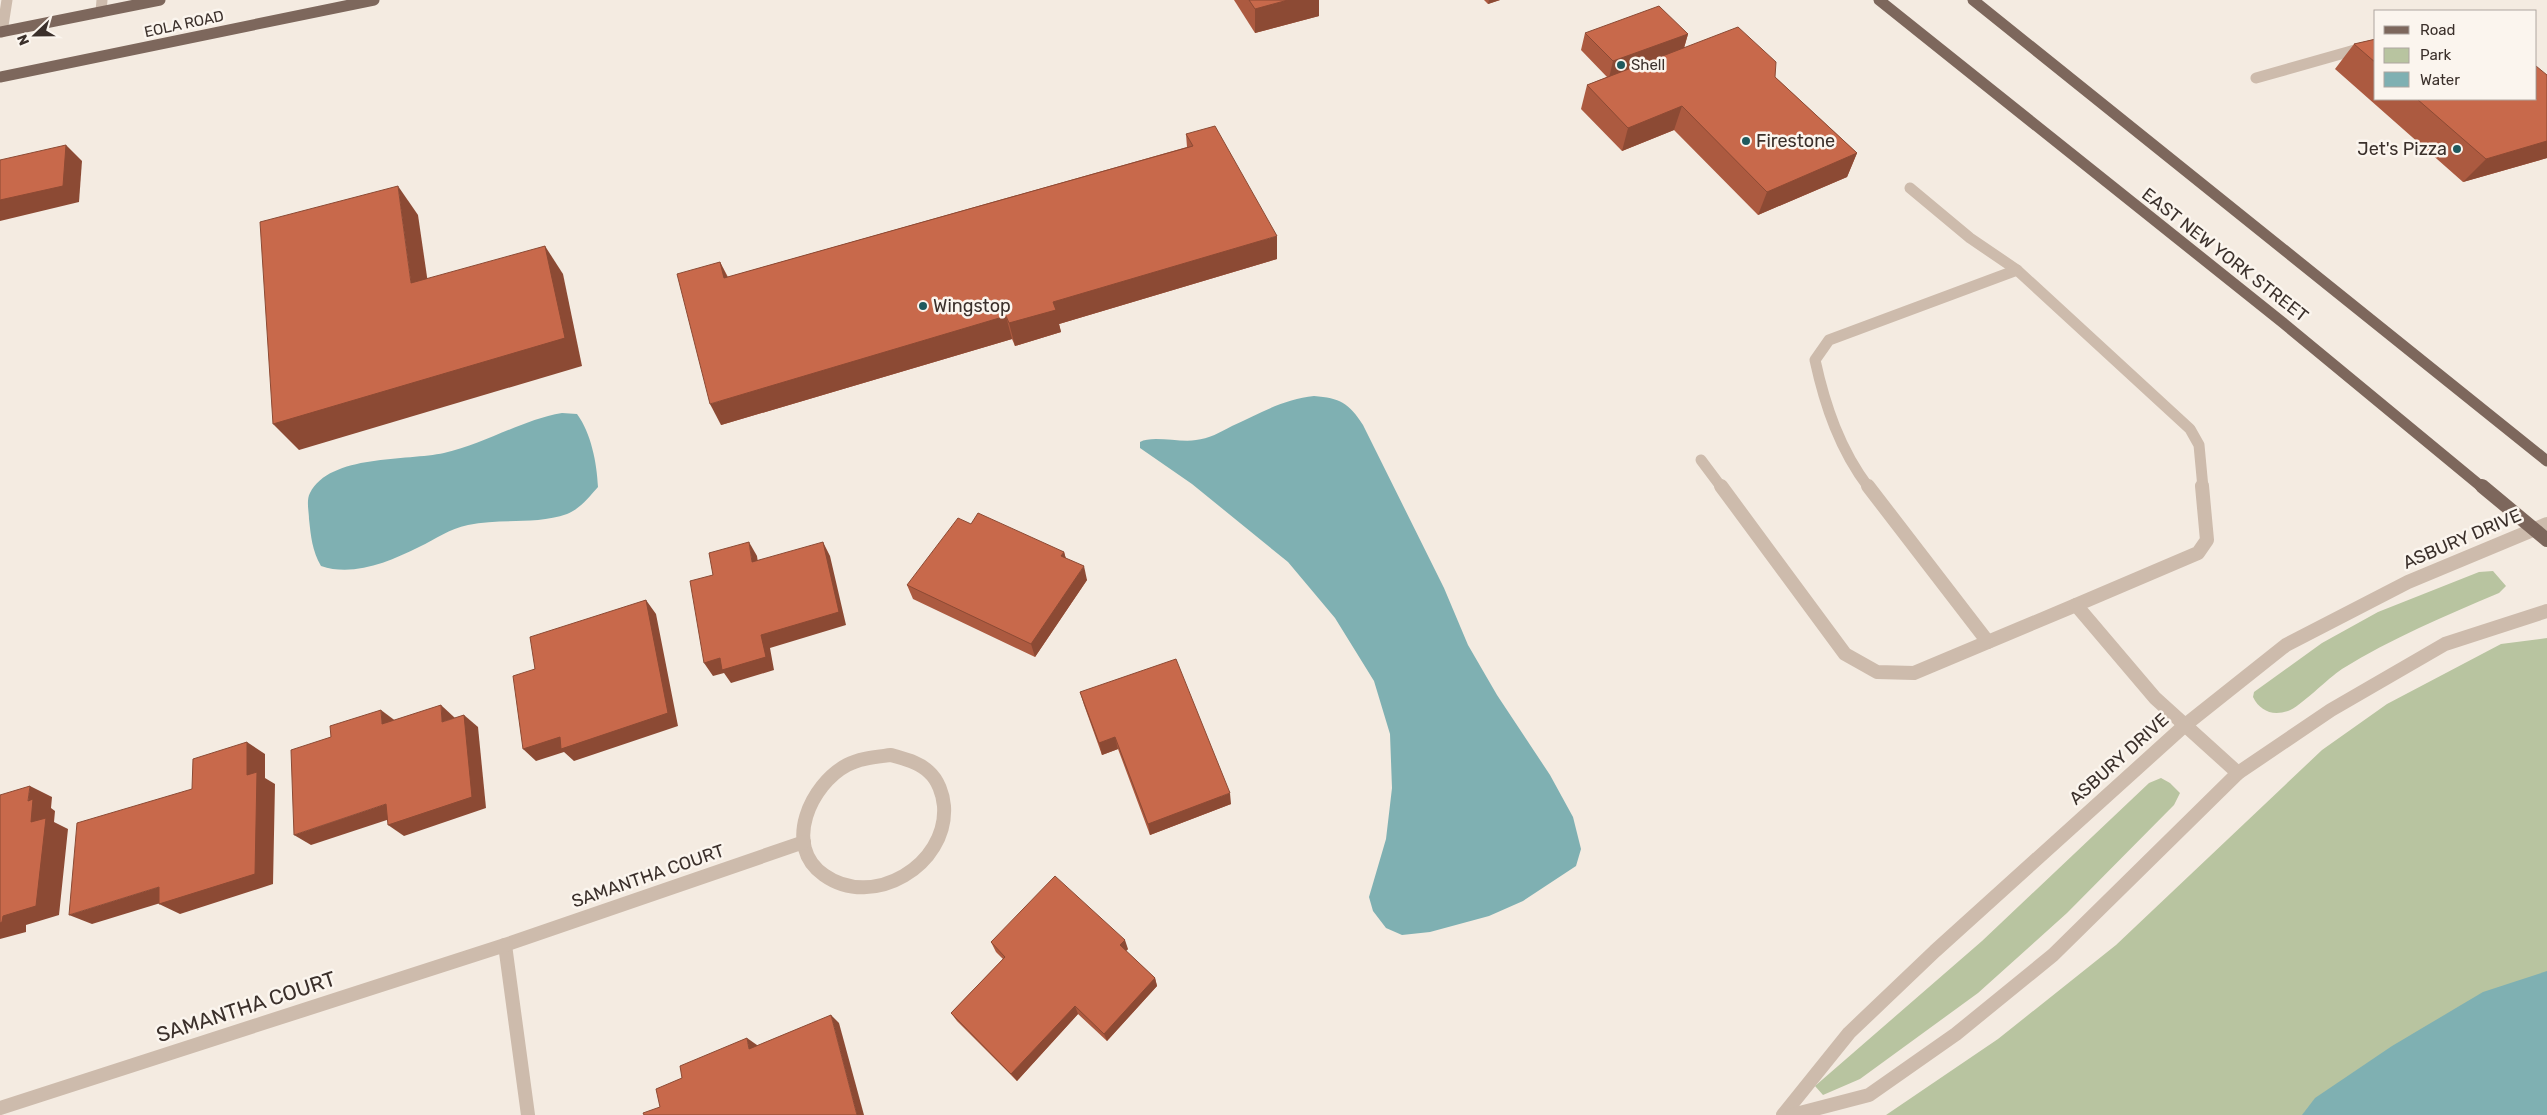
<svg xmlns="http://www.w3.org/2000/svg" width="2547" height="1115" font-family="Rubik,sans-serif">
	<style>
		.green { fill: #b8c4a0 }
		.water { fill: #7fb0b2 }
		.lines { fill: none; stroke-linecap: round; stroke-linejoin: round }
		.minor-far1 { stroke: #cdbbac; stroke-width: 11 }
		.minor { stroke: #cdbbac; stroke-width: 14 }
		.major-far1 { stroke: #7d675c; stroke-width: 11 }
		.major { stroke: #7d675c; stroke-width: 14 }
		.wall { fill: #ac5a40 }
		.shaded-wall { fill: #8c4a34 }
		.building { fill: #c8694b; stroke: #8c4a34 }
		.poi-dot { fill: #1f5a5e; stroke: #fbf5ee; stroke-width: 2 }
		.labels { text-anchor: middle; stroke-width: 5; stroke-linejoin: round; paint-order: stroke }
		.far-street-label { font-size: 15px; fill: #3b302b; stroke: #fbf5ee }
		.far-poi-label { font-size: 15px; fill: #3b302b; stroke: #fbf5ee; text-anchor: start }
		.poi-label { font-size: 18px; fill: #3b302b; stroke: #fbf5ee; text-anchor: start }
		.street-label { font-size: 18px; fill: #3b302b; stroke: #fbf5ee }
		.near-street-label { font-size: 21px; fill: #3b302b; stroke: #fbf5ee }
	</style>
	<rect width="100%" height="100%" fill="#f4ebe1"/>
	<g class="green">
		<path d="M2493,571L2506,586L2499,593C2445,616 2392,638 2342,669C2328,678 2300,707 2288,711C2272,716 2260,711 2253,697L2254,692L2322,643L2378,612L2479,572Z"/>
		<path d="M2547,638V1115H1886L1998,1039L2116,945L2322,750L2387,704L2501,644Z"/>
		<path d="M2161,778L2170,783L2180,793L2174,805L2067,913L1978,993L1860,1079L1823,1095L1815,1086L1982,941L2149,783Z"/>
	</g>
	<g class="water">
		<path d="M1314,396C1340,398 1349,403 1363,425L1444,588L1468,645L1497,695L1550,775L1573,817L1581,849L1576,866L1523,901L1489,916L1430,932L1402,935L1386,928L1373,911L1369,897L1386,839L1392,788L1390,734L1374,681L1335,618L1288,562L1192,484L1140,448V442C1152,435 1181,443 1196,440C1208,439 1221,432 1232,426C1258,414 1284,399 1314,396Z"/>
		<path d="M562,413L577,414C591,433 597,463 598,487C589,497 580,509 567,514C536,525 500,518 468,525C449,529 436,539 419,547C389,562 353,577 321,566C312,550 311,537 309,519C309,512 306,500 310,493C330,454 407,461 444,453C485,444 521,420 562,413Z"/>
		<path d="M2547,971V1115H2302L2315,1098L2392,1046L2483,992Z"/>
	</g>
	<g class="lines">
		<g class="minor-far1">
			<path d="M101,12L102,0"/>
			<path d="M2,32L7,0"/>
			<path d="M2256,78L2376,44"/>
			<path d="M1910,188L1970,238L2017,270L2190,429L2199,445L2203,488"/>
			<path d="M1701,460L1722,488"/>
			<path d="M1869,488C1840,450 1825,406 1815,360L1829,340L2017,270"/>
		</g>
		<g class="minor">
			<path d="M1721,486L1845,654L1877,672L1914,673L2076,605"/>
			<path d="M1868,486L1988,642"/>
			<path d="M2202,486L2207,540L2198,553L2076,605L2155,698L2238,773"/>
			<path d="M891,755C904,759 919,762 929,772C938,780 943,794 944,806C948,865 873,910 824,875C782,846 811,784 847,765C860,758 876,757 891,755Z"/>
			<path d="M505,945L528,1115"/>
			<path d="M0,1108L505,945L804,842"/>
			<path d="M1783,1115L1849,1033L1935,951L2184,726L2286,645L2408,582L2547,524"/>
			<path d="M1792,1115L1869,1095L1956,1034L2053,955L2238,773L2331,710L2445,644L2547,611"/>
		</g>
		<g class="major-far1">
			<path d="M1879,0L2282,322L2483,488"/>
			<path d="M1973,0L2547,461"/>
			<path d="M0,32L160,0"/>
			<path d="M0,77L374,0"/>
		</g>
		<path class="major" d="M2482,486L2547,540"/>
	</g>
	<g class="wall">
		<path d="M1234,0H1319V16L1255,33Z"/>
		<path d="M1484,0H1500L1488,4Z"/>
		<path d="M1585,33L1688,34L1684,48L1775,77L1857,153L1847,177L1758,215L1674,130L1622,151L1581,109L1587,85L1607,77L1581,50Z"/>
		<path d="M2376,39V99H2536L2547,75V158L2463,182L2335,69L2354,44Z"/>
		<path d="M1186,134L1277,259L1059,324L1061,332L1015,346L1012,339L721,425L720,262L728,277L1187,147Z"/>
		<path d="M971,524L1064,552L1066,559L1087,580L1035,657L913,599L907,585Z"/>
		<path d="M1080,692L1231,804L1150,835L1118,749L1102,755L1084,705Z"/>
		<path d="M991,942L1128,949L1126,951L1155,978L1157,986L1107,1041L1078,1014L1017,1081L957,1021L951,1013L1003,959L996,952Z"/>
	</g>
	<g class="shaded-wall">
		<path d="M1288,0H1319V16L1255,33V9Z"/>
		<path d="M1489,0H1500L1488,4Z"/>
		<path d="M1688,34L1683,51L1609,78L1613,61Z"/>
		<path d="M1682,106L1674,130L1622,151L1628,128Z"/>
		<path d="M2547,141V158L2463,182L2486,159Z"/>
		<path d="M66,145L82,161L79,202L0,221V200Z"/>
		<path d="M1857,153L1847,177L1758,215L1767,192Z"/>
		<path d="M398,186L418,215L432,311L411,283Z"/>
		<path d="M1277,236V259L1059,324L1061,332L1015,346L1009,323L1053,302Z"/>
		<path d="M545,246L563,274L582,366L299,450L273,424Z"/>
		<path d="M720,262L731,285L724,278Z"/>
		<path d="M1006,316L1012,339L721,425L710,404Z"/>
		<path d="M749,542L757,556L760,576L752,562Z"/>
		<path d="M823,542L830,556L846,625L770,648L774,670L731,683L724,673L713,676L704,663Z"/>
		<path d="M1064,552L1068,566L1061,556Z"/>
		<path d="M1084,566L1087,580L1035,657L1031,644Z"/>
		<path d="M646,600L656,614L678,726L574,761L564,752L536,761L523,749Z"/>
		<path d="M441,705L455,718L442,722Z"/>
		<path d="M381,710L397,722L382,724Z"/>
		<path d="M464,715L478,727L486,808L404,836L388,825Z"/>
		<path d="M1115,737L1118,749L1102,755L1099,743Z"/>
		<path d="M247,742L265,754V778L275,784L273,884L180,914L159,904L247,775Z"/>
		<path d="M30,786L52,797L51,808L55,811L54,822L68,829L59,915L26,925V932L0,939V923L31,822L28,801Z"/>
		<path d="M1230,793L1231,804L1150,835L1148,824Z"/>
		<path d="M386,804L402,815L311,845L294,835Z"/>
		<path d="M159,887L180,897L92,924L69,915Z"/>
		<path d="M1125,940L1128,949L1122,955L1120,945Z"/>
		<path d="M1155,978L1157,986L1107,1041L1104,1034Z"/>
		<path d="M1075,1006L1078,1014L1017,1081L1011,1074Z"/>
		<path d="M831,1015L839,1023L864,1115H857Z"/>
		<path d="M747,1038L757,1045L759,1057L749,1049Z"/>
	</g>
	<g class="building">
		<path d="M1249,0H1288L1255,9Z"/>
		<path d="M1659,6L1688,34L1613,61L1585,33Z"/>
		<path d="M1738,27L1776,62L1775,77L1857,153L1767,192L1682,106L1628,128L1587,85Z"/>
		<path d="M2376,39V63L2354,44Z"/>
		<path d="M2536,66L2547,75V141L2486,159L2417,99H2536Z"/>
		<path d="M1215,126L1277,236L1053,302L1056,310L1009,323L1006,316L710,404L677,274L720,262L724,278L1193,146L1186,134Z"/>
		<path d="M66,145L63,186L0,200V160Z"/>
		<path d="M398,186L411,283L545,246L565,338L273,424L260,222Z"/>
		<path d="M978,513L1064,552L1061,556L1084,566L1031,644L907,585L958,518L971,524Z"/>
		<path d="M749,542L752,562L823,542L839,612L761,635L766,657L722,670L720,658L704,663L690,581L713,575L709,553Z"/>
		<path d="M646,600L668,713L561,749L560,737L523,749L513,676L535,669L530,637Z"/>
		<path d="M1176,659L1230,793L1148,824L1115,737L1099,743L1080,692Z"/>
		<path d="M441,705L442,722L464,715L472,797L388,825L386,804L294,835L291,750L331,737L330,726L381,710L382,724Z"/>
		<path d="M247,742V775L257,772L255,874L159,904V887L69,915L77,823L192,789L193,759Z"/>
		<path d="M30,786L28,801L33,799L31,822L46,818L36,906L3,916L2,922L0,923V795Z"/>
		<path d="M1055,876L1125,940L1120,945L1155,978L1104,1034L1075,1006L1011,1074L951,1013L1005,957L991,942Z"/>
		<path d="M831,1015L857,1115H644L643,1113L660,1107L656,1089L682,1078L680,1066L747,1038L749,1049Z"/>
	</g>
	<g class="poi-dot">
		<circle cx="1621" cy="65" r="5"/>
		<circle cx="1746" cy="141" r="5"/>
		<circle cx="2457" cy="149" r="5"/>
		<circle cx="923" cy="306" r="5"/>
	</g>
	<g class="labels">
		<g class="far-street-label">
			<text transform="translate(184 24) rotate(-12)" y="5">EOLA ROAD</text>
		</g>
		<g class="far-poi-label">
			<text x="1631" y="70">Shell</text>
		</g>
		<g class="poi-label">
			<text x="1756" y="147">Firestone</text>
			<text x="2447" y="155" text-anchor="end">Jet's Pizza</text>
			<text x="933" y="312">Wingstop</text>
		</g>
		<g class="street-label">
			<text transform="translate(2225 255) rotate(38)" y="6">EAST NEW YORK STREET</text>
			<text transform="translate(2462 539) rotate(-23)" y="6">ASBURY DRIVE</text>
			<text transform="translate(2119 759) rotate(-42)" y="6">ASBURY DRIVE</text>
			<text transform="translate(648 876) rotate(-19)" y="6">SAMANTHA COURT</text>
		</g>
		<g class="near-street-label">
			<text transform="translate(246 1007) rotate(-18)" y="7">SAMANTHA COURT</text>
		</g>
	</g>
	<rect x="2374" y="10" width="162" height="90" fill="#fbf5ee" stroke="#aea6a0"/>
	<rect x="2384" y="26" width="25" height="8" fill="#7d675c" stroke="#aea6a0"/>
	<text x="2420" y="35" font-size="15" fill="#3b302b">Road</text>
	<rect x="2384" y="48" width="25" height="15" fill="#b8c4a0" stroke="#aea6a0"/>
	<text x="2420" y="60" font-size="15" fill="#3b302b">Park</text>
	<rect x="2384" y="72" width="25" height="15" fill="#7fb0b2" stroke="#aea6a0"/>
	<text x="2420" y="85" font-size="15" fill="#3b302b">Water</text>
	<g transform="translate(35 35) rotate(248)" stroke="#fbf5ee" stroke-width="4" paint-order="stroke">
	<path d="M0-4L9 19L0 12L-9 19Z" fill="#3b302b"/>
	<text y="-8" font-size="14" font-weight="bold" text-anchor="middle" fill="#3b302b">N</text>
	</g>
</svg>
